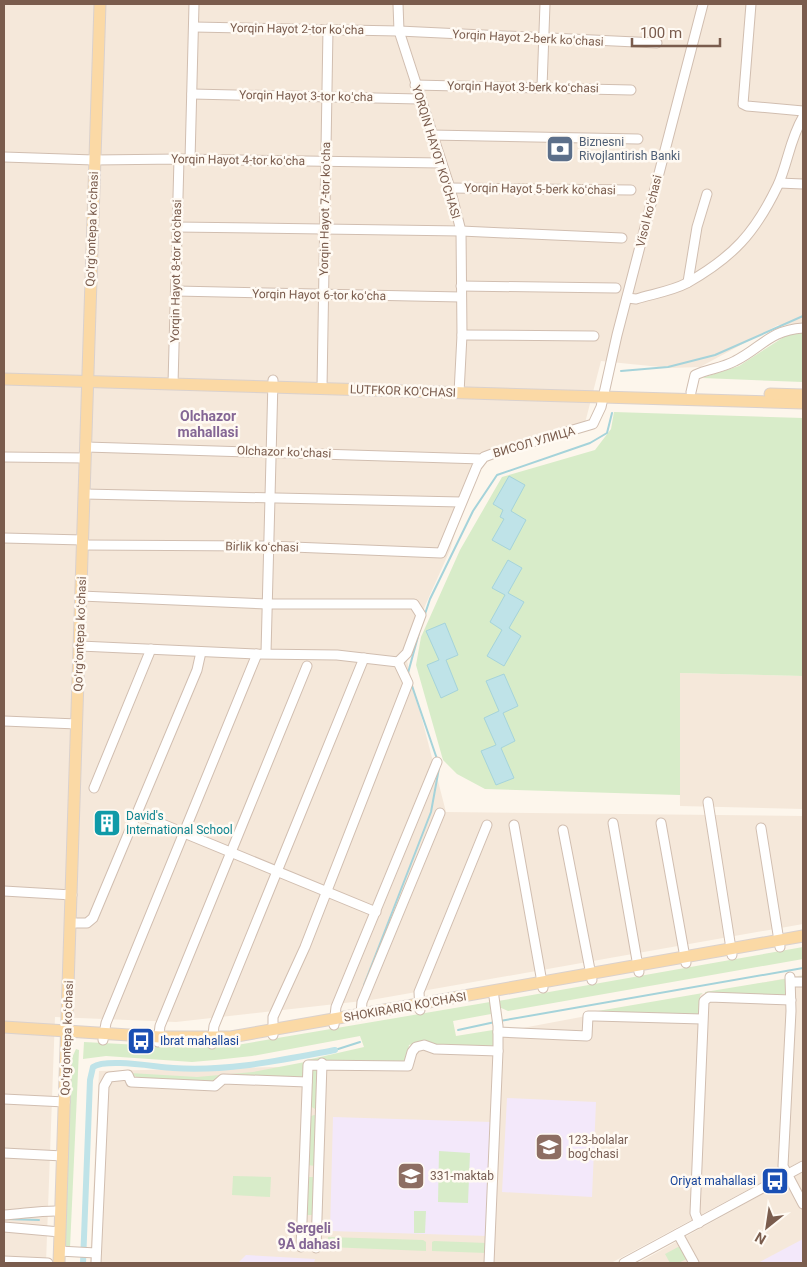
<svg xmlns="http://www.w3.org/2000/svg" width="807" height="1267" font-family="Roboto,sans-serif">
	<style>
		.residential { fill: #f5e8da }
		.education { fill: #f3e8fa }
		.green { fill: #d8ecc9 }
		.water { fill: #bfe3e8; stroke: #a5d3da }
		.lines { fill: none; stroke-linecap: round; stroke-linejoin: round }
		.stream { stroke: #a5d3da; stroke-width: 2 }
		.canal { stroke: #bfe3e8; stroke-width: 6 }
		.minor-casing { stroke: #d1beb0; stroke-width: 11 }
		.major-casing { stroke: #dad1cd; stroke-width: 13 }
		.minor { stroke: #fff; stroke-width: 9 }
		.major { stroke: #fbd9a5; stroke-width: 11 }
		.labels { text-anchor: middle; stroke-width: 5; stroke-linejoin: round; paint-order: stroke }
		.street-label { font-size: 12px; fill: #7a5c4d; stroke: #fffaf3 }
		.service-label { font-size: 12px; fill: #4e5e75; stroke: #fffaf3; text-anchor: start }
		.culture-label { font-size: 12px; fill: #0d838f; stroke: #fffaf3; text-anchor: start }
		.transit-label { font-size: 12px; fill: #164399; stroke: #fffaf3; text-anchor: start }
		.education-label { font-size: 12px; fill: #785e54; stroke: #fffaf3; text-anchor: start }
		.neighbourhood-label { font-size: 14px; font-weight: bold; fill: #846695; stroke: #fffaf3 }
	</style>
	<rect width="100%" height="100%" fill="#fdf6ec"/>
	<g class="residential">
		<path d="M4,4H803V324L778,325L700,367L670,368L601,361L585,423L479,453L450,550L425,606L407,661L446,812L803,816V924L371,1000L176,1022L55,1017L46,1263H4Z"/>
		<path d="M679,673L803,676V809L680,806Z"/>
		<path d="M803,975V1160L611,1263H90L99,1071L322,1066Z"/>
		<path d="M803,1172V1263H638L797,1175Z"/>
	</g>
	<g class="education">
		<path d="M507,1098L596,1102L592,1197L502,1192Z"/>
		<path d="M333,1117L492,1122L488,1236L330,1231Z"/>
		<path d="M803,1239V1263H758Z"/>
		<path d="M246,1255L315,1259L314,1263H238Z"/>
	</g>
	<g class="green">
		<path d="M790,333H803V382L702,378L739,366Z"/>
		<path d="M614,412L803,418V676L680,673V795L485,789L457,774L443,760L416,665L421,637L460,550L502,477L595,450L611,429Z"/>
		<path d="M803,947V959L508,1011L499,1007L498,1001Z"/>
		<path d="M803,976V979L789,978L788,996L705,995V992Z"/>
		<path d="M703,993L700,995V1012L697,1015L592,1012Z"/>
		<path d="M490,1002L491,1014L453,1021L456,1036L493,1030V1047H438L423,1041L409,1045L407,1061L403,1064L307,1060L364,1047L360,1036L252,1056L215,1060L192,1062L106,1056L83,1059L84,1042L196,1048L231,1046Z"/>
		<path d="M76,1049L79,1050L70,1248L65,1247L63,1242L71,1060Z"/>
		<path d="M305,1062L304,1079L218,1077L215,1084L138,1078L130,1073L197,1077L253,1072Z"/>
		<path d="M318,1068V1108L315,1109L310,1106V1069Z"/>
		<path d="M314,1115H316V1166L307,1165L309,1117Z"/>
		<path d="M439,1151L470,1153L468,1203L438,1202Z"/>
		<path d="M233,1176L271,1177L270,1197L232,1195Z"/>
		<path d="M307,1177H316L314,1215H305Z"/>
		<path d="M414,1211H426L425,1233H414Z"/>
		<path d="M328,1237L423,1240L426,1242V1251L328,1247Z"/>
		<path d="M434,1241L487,1243L486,1253L432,1251V1242Z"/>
		<path d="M680,1246L687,1259L678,1263H670L665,1254Z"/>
	</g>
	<g class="water">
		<path d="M509,476L525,485L511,511L526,520L510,550L492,540L504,519L500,517L503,510L493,504Z"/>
		<path d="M508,560L522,568L508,593L524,602L509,628L521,636L504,666L487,656L502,630L490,622L505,595L492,588Z"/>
		<path d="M445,623L458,655L446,660L458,690L441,698L427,665L439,660L426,631Z"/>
		<path d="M504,674L518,706L503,713L515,741L501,748L514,778L496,785L481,751L496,745L484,718L499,711L486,681Z"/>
	</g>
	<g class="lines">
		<g class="stream">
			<path d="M621,371L668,367L715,355L803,316"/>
			<path d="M425,614L430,599L473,511L497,475L590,443L607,433L612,413"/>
			<path d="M408,673L419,633"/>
			<path d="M411,683L437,759"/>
			<path d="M364,985L431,812L439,768"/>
			<path d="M500,1021L803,968"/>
			<path d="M458,1030L495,1022"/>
			<path d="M335,1050L360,1042"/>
			<path d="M6,1219L39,1220"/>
		</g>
		<path class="canal" d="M83,1263L90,1080L93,1067C107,1058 155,1067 173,1068C227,1072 282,1060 335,1050"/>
		<g class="minor-casing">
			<g id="minor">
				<path d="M398,4L399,31L450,188L461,231L462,335L459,393"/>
				<path d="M751,4L743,104L747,106L803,111"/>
				<path d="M194,27L399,31L657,43"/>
				<path d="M415,85L631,90"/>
				<path d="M542,87L545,4"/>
				<path d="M192,94L419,99"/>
				<path d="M431,135L638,139"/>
				<path d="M4,157L94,160L179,159L441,163"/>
				<path d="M190,160L194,4"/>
				<path d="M779,183L803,184"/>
				<path d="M450,188L631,190"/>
				<path d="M176,227L461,231L622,238"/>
				<path d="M688,282L697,227L707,194"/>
				<path d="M461,286L616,288"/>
				<path d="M176,291L461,297"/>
				<path d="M627,298L636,299C652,294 672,291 687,283C733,257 755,233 778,185C788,162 790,139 803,117"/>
				<path d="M462,335L594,336"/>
				<path d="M173,384L179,159"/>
				<path d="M322,388L328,29"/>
				<path d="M691,392L695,375C708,369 722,368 735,361C761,348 770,330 803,328"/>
				<path d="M86,447L482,459"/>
				<path d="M4,457L85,458"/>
				<path d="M84,494L461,502"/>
				<path d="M4,538L83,540"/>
				<path d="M83,545L268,546L441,553L477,466L484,457L492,454L593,424L601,407L617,335L703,4"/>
				<path d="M81,596L267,604H414L421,615L407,653L398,662"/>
				<path d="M80,646L257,654L337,655L398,662L408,683L305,947L273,1017V1035"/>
				<path d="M266,653L273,380"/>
				<path d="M4,721L77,724"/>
				<path d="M94,788L151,649"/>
				<path d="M708,802L732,955"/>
				<path d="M138,814L376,912"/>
				<path d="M613,823L639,972"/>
				<path d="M661,823L686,963"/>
				<path d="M514,825L543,988"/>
				<path d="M761,828L780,947"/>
				<path d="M563,830L592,980"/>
				<path d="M4,891L72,895"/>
				<path d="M71,923H87L93,918L197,670L201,652"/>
				<path d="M790,977L791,1011L783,1166L803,1204"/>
				<path d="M791,982H803"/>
				<path d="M420,1010L419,992L487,825"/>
				<path d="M361,1014L362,1002L440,813"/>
				<path d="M334,1025L336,1007L437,762"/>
				<path d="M498,1032L587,1036L588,1016H595L702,1019"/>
				<path d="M103,1040L106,1023L257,654"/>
				<path d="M158,1042L160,1026L307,666"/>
				<path d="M212,1044L214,1026L364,658"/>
				<path d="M4,1099L65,1102"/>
				<path d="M4,1153L63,1156"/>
				<path d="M4,1215C23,1214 41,1210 61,1211"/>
				<path d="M699,1223L695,1213L704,1001L709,997L791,1000"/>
				<path d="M4,1227L60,1232"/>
				<path d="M678,1234L694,1263"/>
				<path d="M301,1247L308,1065L408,1066L412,1052L416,1047L424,1045L435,1049L498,1051"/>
				<path d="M316,1248L322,1063"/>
				<path d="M59,1251L96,1253"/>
				<path d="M4,1261L48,1263"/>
				<path d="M96,1263L104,1086L109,1077L128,1075L131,1082L215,1086L223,1079L307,1082"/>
				<path d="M489,1263L498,1051V1026L494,997"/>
				<path d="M624,1263L803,1166"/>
			</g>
		</g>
		<g class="major-casing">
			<g id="major">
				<path d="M4,379L803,403"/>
				<path d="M770,394L803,395"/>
				<path d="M4,1027L160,1037H231L803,936"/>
				<path d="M59,1263L100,4"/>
			</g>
		</g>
		<use href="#minor" class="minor"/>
		<use href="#major" class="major"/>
	</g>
	<defs>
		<g id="bank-square" transform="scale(1.4375)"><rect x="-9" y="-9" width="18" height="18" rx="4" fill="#5c6f8a" stroke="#fffaf3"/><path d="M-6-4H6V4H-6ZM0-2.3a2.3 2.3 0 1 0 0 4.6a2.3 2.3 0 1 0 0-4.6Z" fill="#fff"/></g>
		<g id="building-square" transform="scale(1.4375)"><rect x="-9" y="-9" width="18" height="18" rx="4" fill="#0f9aa8" stroke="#fffaf3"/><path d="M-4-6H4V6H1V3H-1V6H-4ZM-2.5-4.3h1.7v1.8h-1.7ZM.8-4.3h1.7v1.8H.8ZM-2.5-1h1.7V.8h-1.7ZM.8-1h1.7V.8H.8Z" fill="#fff"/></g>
		<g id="bus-square" transform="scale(1.4375)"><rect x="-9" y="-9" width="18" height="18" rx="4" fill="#1a4fb4" stroke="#fffaf3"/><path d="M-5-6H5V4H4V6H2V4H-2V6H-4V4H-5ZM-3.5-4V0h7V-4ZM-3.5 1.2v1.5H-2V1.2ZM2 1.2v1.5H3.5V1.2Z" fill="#fff"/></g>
		<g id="school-square" transform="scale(1.4375)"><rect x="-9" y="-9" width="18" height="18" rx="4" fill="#8d6e63" stroke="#fffaf3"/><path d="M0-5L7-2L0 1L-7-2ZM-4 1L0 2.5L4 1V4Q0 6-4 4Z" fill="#fff"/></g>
	</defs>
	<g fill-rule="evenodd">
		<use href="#bank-square" x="560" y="149"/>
		<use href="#building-square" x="107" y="823"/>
		<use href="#bus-square" x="141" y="1041"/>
		<use href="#school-square" x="549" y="1147"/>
		<use href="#school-square" x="411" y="1176"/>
		<use href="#bus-square" x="775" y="1181"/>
	</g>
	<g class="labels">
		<g class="street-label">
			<text transform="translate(297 29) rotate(1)" y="4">Yorqin Hayot 2-tor koʻcha</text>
			<text transform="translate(528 38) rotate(3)" y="4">Yorqin Hayot 2-berk koʻchasi</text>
			<text transform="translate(523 87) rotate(1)" y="4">Yorqin Hayot 3-berk koʻchasi</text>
			<text transform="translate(306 96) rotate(1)" y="4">Yorqin Hayot 3-tor koʻcha</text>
			<text transform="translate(436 152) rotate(73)" y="4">YORQIN HAYOT KO'CHASI</text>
			<text transform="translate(238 160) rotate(1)" y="4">Yorqin Hayot 4-tor koʻcha</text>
			<text transform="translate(540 189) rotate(1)" y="4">Yorqin Hayot 5-berk koʻchasi</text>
			<text transform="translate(325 209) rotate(-89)" y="4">Yorqin Hayot 7-tor koʻcha</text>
			<text transform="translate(649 211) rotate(-76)" y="4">Visol koʻchasi</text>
			<text transform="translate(92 229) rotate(-88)" y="4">Qoʻrgʻontepa koʻchasi</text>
			<text transform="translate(176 271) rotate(-89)" y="4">Yorqin Hayot 8-tor koʻchasi</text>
			<text transform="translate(319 295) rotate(1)" y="4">Yorqin Hayot 6-tor koʻcha</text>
			<text transform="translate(403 391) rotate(2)" y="4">LUTFKOR KO'CHASI</text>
			<text transform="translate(534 442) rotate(-16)" y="4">ВИСОЛ УЛИЦА</text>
			<text transform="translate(284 452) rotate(2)" y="4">Olchazor koʻchasi</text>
			<text transform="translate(262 547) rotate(1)" y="4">Birlik koʻchasi</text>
			<text transform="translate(80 634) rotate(-88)" y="4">Qoʻrgʻontepa koʻchasi</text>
			<text transform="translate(405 1007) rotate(-10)" y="4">SHOKIRARIQ KO'CHASI</text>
			<text transform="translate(67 1038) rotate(-88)" y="4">Qoʻrgʻontepa koʻchasi</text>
		</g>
		<g class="service-label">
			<text x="579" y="146">Biznesni<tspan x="579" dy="14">Rivojlantirish Banki</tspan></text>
		</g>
		<g class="culture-label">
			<text x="126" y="820">David's<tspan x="126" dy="14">International School</tspan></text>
		</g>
		<g class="transit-label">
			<text x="160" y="1045">Ibrat mahallasi</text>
			<text x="756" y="1185" text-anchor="end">Oriyat mahallasi</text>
		</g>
		<g class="education-label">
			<text x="568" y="1144">123-bolalar<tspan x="568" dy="14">bog'chasi</tspan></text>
			<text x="430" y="1180">331-maktab</text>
		</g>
		<g class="neighbourhood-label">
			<text x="208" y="421">Olchazor<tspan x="208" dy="16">mahallasi</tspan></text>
			<text x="309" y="1233">Sergeli<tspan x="309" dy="16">9A dahasi</tspan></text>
		</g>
	</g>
	<rect width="807" height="1267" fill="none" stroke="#7a5c4d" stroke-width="10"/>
	<g transform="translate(767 1227) rotate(210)" stroke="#fffaf3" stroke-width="4" paint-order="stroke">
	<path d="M0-4L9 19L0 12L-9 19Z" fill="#7a5c4d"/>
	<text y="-8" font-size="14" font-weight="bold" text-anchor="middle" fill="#7a5c4d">N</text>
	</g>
	<path d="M632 38v8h88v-8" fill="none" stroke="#7a5c4d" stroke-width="2.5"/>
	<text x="640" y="38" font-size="15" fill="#7a5c4d" stroke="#fffaf3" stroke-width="4" paint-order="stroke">100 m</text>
</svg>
